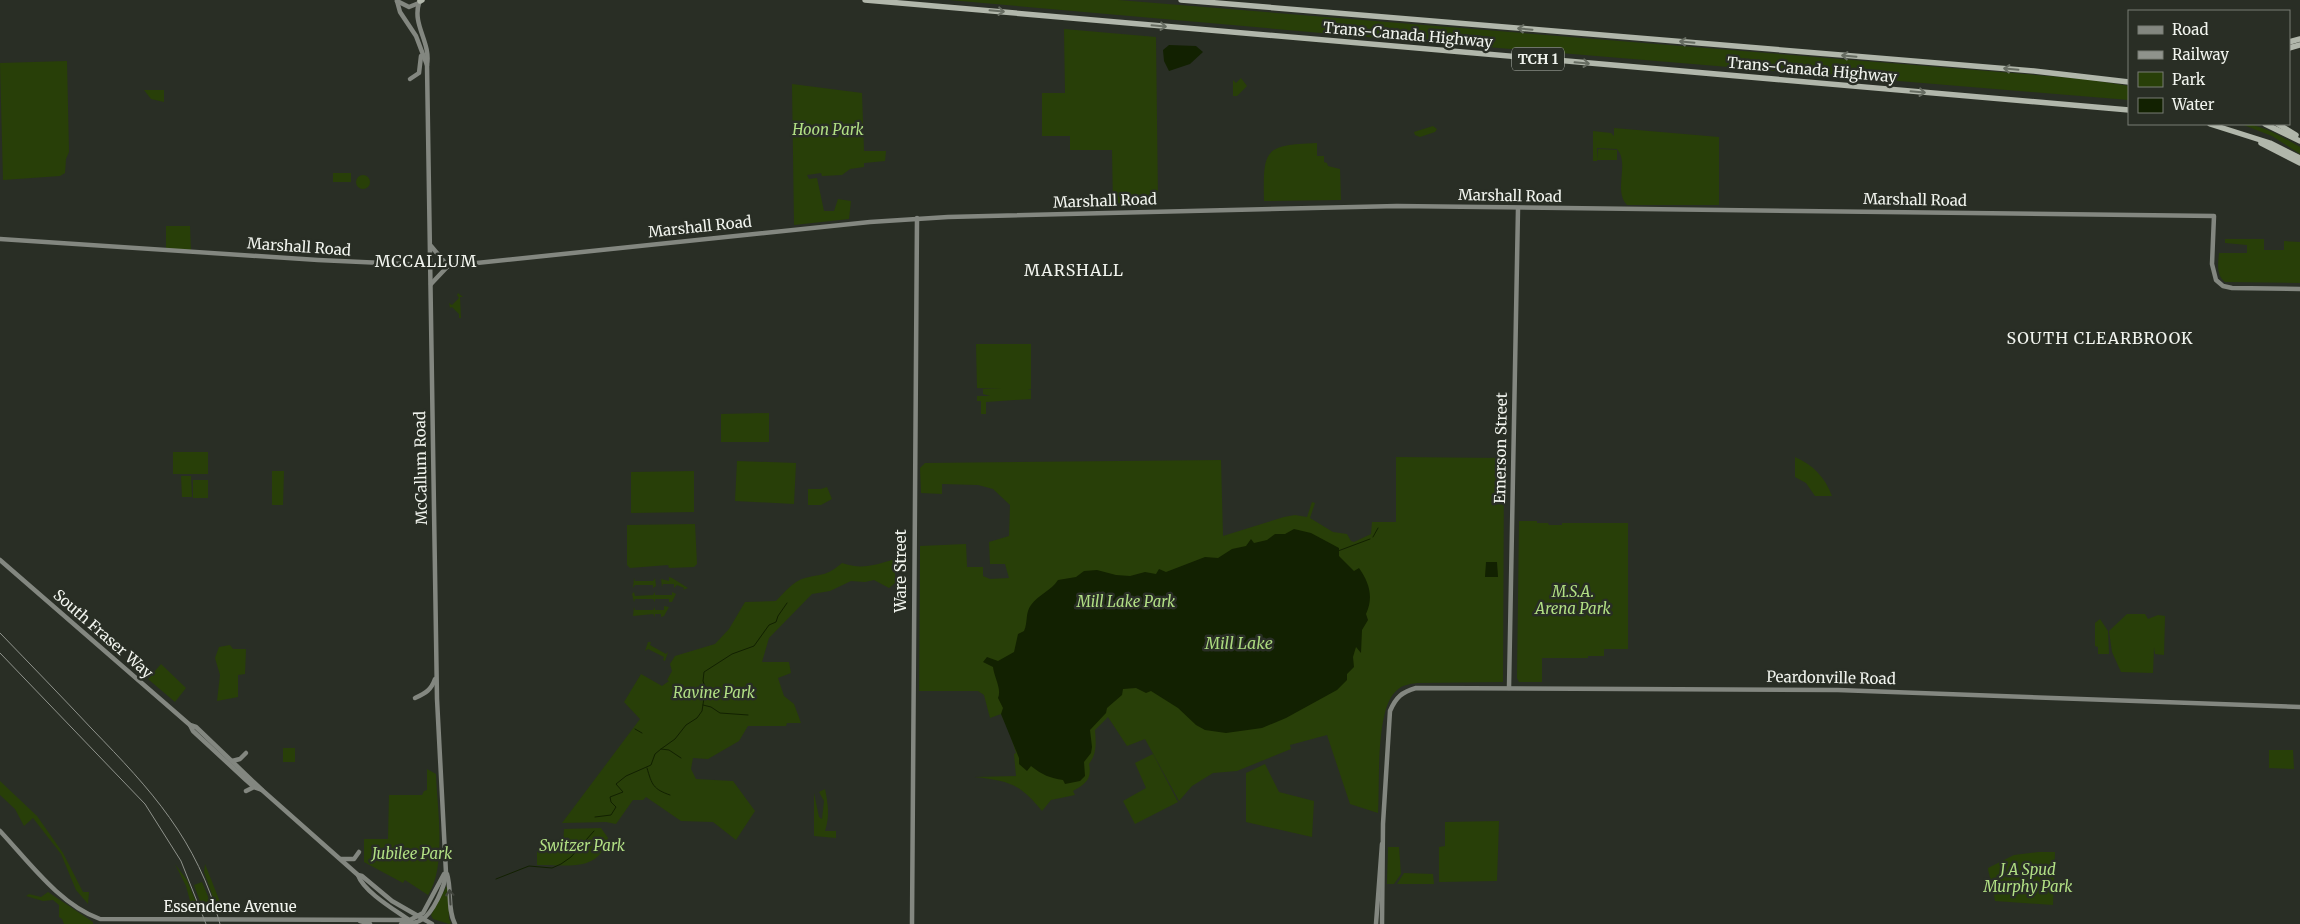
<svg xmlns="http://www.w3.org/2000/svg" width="2300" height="924" font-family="Merriweather,serif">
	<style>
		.green { fill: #283f08 }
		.water { fill: #122101 }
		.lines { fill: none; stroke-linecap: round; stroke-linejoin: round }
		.stream { stroke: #122101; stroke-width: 1 }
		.secondary { stroke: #838780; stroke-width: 4.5 }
		.motorway { stroke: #b1b7ab; stroke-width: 5.5 }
		.rail { stroke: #8f938c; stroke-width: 1 }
		.oneway { stroke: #666c61 }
		.oneway2 { stroke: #40443c }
		.labels { text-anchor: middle; stroke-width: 5; stroke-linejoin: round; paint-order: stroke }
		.shield { fill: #292e25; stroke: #b5b9b2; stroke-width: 1 }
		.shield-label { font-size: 14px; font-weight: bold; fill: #f1f4ee }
		.street-label { font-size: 15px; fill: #f1f4ee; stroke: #292e25 }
		.park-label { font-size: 15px; font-style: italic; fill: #b1df84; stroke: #292e25 }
		.neighbourhood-label { font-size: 16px; letter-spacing: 1px; fill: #f1f4ee; stroke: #292e25 }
		.water-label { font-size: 16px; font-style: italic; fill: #abd97e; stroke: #292e25 }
	</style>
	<rect width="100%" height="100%" fill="#292e25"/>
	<g class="green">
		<path d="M949,0H1118L2085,79L2129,86V100L1378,38Z"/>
		<path d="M1064,29L1156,37L1158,201L1152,206L1113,207L1112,150H1070V136H1042V93H1065Z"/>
		<path d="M67,61L69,152L66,159L65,173L60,176L3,180L0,63Z"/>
		<path d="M1241,78L1247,86L1237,96H1233V80L1236,83Z"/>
		<path d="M792,84L862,93L864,151H886L885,161L864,163V167L850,169L842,175L822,176L821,173L807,175L809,179L817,178L824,211H834L838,199L851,201L849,219L794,225Z"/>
		<path d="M144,90H164V102L151,99Z"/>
		<path d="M2241,124C2262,124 2282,137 2300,147V154L2272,136Z"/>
		<path d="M1433,126L1437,129L1435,132L1420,137L1415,135L1414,132Z"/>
		<path d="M1614,128L1719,137V205H1627C1613,190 1630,164 1617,149L1597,148V161H1593V131L1611,133L1614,136Z"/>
		<path d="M1317,143V156H1324V162L1327,163L1328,166L1340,169L1341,200L1264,201C1263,149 1264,145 1317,143Z"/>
		<path d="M1598,149L1617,150V160H1597Z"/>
		<rect x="333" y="173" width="18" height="9"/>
		<circle cx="363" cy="182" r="7"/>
		<path d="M166,226H190L191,251L166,249Z"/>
		<path d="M2225,239H2264V250H2284V241L2300,242V283L2225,282C2216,275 2218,263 2219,253H2247V245L2225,243Z"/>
		<path d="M458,293L463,297H460L461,318H459V314L452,307L450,308L449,303L452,305L459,298L457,295Z"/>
		<path d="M976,344H1031V389L1028,390H1031V399L986,402V414H981V401H977V396H990L983,394V389H1001L977,388Z"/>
		<path d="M769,413V442H721V414Z"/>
		<rect x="173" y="452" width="35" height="22"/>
		<path d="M1396,457L1504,458L1503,682L1417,683C1409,684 1402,685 1396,691C1375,710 1380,785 1378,813L1350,804L1327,735L1290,745L1291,749L1237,771L1213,773L1192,786L1179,801L1145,739L1127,746L1108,717L1095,730C1096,743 1097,754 1089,764C1092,779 1086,784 1073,791L1075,795L1051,800L1042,811C1019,783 1009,781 974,777L1016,776L1014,754L1016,753L1009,730L1001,714L990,718L984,695L978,691H919L920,546L966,544L967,567H983V576L990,579L1009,578L1005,564H990L989,542L1009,536L1010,505L993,489L978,485L942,484V494L921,493L920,468L925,463L1221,460L1223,536L1284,517L1295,515L1307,517L1312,502L1315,503L1310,518L1333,532L1347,534L1351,541L1354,542L1371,534L1372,522H1396Z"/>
		<path d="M1795,457C1813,465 1825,477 1832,496H1815L1806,483L1795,477Z"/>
		<path d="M737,461L796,463L794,504L735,501Z"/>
		<path d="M272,471H284L283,505H272Z"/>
		<path d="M694,471V512L631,513V472Z"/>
		<path d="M181,476H191L192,497H182Z"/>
		<rect x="193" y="480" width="15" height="18"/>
		<path d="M827,487L832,499L821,505H808V489H821Z"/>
		<path d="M1519,521H1537V523H1548L1549,525H1562V523H1628V649H1604V656H1588V658H1542V682H1519L1517,678Z"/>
		<path d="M695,524L697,564L694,567L669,568L668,565L630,568L627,565V525Z"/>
		<path d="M895,559V583L889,588L874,580L865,582L851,581L830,591L812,594L769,638L762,662H789L791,673L778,678L784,696L794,704L801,723H787L786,726H748L739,741L708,759L693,758L691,769L696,779L733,781L755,811L736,840L713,822L681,821L646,797L643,800H633L616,824L606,822L562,823L640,719L624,702L641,674L662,686L669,681L667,680L672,671L670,664L675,656L715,644L729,629L745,602L776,601C784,593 793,581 805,578C824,573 825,577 842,563C861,570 876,565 895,559Z"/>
		<path d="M669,577L672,578L688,588L683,590L684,588L677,585L674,588V584H663L662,587L661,579L669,581Z"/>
		<path d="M634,578L635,581H653L655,578L656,586L653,588V585H635L633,588Z"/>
		<path d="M634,592L635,596L653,595L655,592V595H672V592L676,594L672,602H669V599H655V602L653,599H635L634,602L632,594Z"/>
		<path d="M664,606L669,607L664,616L661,617V614H655V617L653,614L633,616L634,607L635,610H653L655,607V610H664Z"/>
		<path d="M2127,614H2145L2148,619L2158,615L2165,616L2164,655L2155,654L2154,647L2153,673L2121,672L2112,652L2109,631Z"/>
		<path d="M2100,619L2108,631L2109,654H2098V647L2095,646V623Z"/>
		<path d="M648,642H651L650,645L666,654L668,652L665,661L663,660L664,657L648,649L645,651Z"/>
		<path d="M230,645L233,649H246L245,674L238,675V697L217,701L220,675L215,658L219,647Z"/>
		<path d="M161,664L186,688L175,702L148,679Z"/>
		<rect x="283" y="748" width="12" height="14"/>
		<path d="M2269,750H2293L2294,769L2269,768Z"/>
		<path d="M1153,754L1178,802L1135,824L1123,801L1146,788L1135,763Z"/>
		<path d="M1265,764L1279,792L1314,801L1312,837L1246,822V773Z"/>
		<path d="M427,769L436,774C437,808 447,867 428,895L405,880L403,883L364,862V839H388L389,795H422L424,791L427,790Z"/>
		<path d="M0,781L37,816L63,853L83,892H89L88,904L76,890L61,854L33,818L24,826L15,809L0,795Z"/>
		<path d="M825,789C828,804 830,816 825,831H836V838L814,836V793L819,817L822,819L824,801L819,792Z"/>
		<path d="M1499,821L1497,881L1439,882V847L1445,846V822Z"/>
		<path d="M601,828L608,838C598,874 566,864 537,865V851L563,847L564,829Z"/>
		<path d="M1388,847H1399L1401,874L1394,884H1387Z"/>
		<path d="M2039,852H2055L2053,905L1995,901C1994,891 1988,872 1988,868L2014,855Z"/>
		<path d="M175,864L187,880L200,912H193L186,886Z"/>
		<path d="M205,864L220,902H232L235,912L218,911L204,872Z"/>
		<path d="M1404,873L1433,874L1434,884H1397Z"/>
		<path d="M202,882L214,911L204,912L194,885Z"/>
		<path d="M448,884L449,919L451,923L449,924L433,919L431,915Z"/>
		<path d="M48,892L93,922V924H64L62,919L59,917V905L53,900L43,901L26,896L29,894L41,897Z"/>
	</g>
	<g class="water">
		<path d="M1169,45L1196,46L1203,52L1190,64L1169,71L1164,61L1163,50Z"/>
		<path d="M1294,529L1311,533L1339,548V556L1354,571L1359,568C1369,582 1374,597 1366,614L1368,620L1362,630L1361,653L1356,647L1353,657L1354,667L1347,674V680L1337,690L1286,718L1262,728L1226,733L1205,730L1196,725L1178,708L1151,691L1146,693L1136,688L1123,689L1122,695L1107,708L1106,713L1090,730L1092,747L1091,753L1084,762L1085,776L1080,781L1065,784L1063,780C1050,778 1042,775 1031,766L1027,771L1019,764V758L1001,714L1003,708L998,698C1002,689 994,677 993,667L983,662L987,657L998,661L1014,652L1018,634L1024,631C1028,622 1025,613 1031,605C1039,594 1051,591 1058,580L1076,577L1084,571L1097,570L1116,575L1130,576L1145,572L1156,574L1159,569L1166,572L1205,557L1218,558L1232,549L1246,546L1251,539L1254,543L1267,540L1275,534H1285Z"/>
		<path d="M1486,562H1497L1498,577H1485Z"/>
	</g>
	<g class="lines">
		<g class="stream">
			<path d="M1373,537L1378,528"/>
			<path d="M1338,551L1370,539"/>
			<path d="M703,705L711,707L720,713L748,715"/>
			<path d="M635,729L642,733"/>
			<path d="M661,749L669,750L681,758"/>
			<path d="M647,768C652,785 653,789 670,795"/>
			<path d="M595,817L611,815L616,807L611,802L610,797L623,792L616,784L626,776L651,765L655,754L661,749L675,739L686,725L697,718L702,711L704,698L707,693L703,681L704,672L732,654L754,646L769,625L776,622L778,616L787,603"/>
			<path d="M496,879L529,866L552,868L561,864L571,857L594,831"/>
		</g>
		<g class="secondary">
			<path d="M397,1L400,12L416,36L427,65"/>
			<path d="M397,1L409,7L419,3"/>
			<path d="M410,79L419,73L421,56"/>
			<path d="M0,239L318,260L448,266L870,222L948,217L1397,206L2214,216L2212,264L2216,280L2223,286L2232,288L2300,289"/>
			<path d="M431,246L447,265"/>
			<path d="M431,284L448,266"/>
			<path d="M0,560L190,725L196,727L262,790L358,875L362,876L392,901L432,924"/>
			<path d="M1509,688L1518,209"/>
			<path d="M415,698C426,693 431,690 435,679"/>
			<path d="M190,725L193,731L246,780L254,787L262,790"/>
			<path d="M232,761L240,759L246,753"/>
			<path d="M246,791L254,787"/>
			<path d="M0,831C29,862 60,905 100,919L410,920L423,913L444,874"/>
			<path d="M341,859H354L359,852"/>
			<path d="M447,874C452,890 447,909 455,924"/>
			<path d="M358,875C364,892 395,910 409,920"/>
			<path d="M360,921L370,924"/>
			<path d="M401,924C408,923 415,924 421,920C433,914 445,886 446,873L437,699L427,65C431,42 412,25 419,3"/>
			<path d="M912,924L917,218"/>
			<path d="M1376,924L1382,844"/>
			<path d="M1382,924L1383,824L1390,711C1396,697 1402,692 1416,688L1838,690L2300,707"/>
		</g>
		<g class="motorway">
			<path d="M865,0L2129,110"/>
			<path d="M1181,0L2034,71L2129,82"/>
			<path d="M420,1L422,0"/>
			<path d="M2289,42L2300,39"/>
			<path d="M2289,48L2300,45"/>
			<path d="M2210,124L2270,143L2300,158"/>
			<path d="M2265,124L2300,141"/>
			<path d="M2278,124L2296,135"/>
			<path d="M2261,143L2300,163"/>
		</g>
		<g class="rail">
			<path d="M0,633C31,665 62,697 92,729C151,790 197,839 220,924"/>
			<path d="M0,653L145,804L181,861L206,924"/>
		</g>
	</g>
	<defs><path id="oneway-shaft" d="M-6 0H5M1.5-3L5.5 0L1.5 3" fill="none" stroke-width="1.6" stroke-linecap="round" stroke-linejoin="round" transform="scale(1.25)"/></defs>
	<g class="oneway">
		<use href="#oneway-shaft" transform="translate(997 11) rotate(5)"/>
		<use href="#oneway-shaft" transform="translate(1159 26) rotate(5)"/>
		<use href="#oneway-shaft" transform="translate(1525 29) rotate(-175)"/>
		<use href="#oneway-shaft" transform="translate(1687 42) rotate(-175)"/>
		<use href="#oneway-shaft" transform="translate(1849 56) rotate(-175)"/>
		<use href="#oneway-shaft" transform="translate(1582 63) rotate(5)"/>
		<use href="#oneway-shaft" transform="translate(2011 69) rotate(-175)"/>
		<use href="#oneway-shaft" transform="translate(1918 92) rotate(5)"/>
	</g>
	<use class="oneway2" href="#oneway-shaft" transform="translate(450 897) rotate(-94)"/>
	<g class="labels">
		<rect class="shield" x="1512" y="47.5" width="52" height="23" rx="4"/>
		<g class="shield-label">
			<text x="1538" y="64">TCH 1</text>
		</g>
		<g class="street-label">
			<text transform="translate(1408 35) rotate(5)" y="5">Trans-Canada Highway</text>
			<text transform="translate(1812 70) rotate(5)" y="5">Trans-Canada Highway</text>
			<text transform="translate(1510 196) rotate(1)" y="5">Marshall Road</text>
			<text transform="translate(1915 200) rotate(1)" y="5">Marshall Road</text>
			<text transform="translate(1105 201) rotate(-2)" y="5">Marshall Road</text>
			<text transform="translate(700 227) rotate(-6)" y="5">Marshall Road</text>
			<text transform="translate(299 247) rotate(4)" y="5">Marshall Road</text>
			<text transform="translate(1501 448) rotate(-89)" y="5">Emerson Street</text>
			<text transform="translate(421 468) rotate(-91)" y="5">McCallum Road</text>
			<text transform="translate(901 571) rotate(-90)" y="5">Ware Street</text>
			<text transform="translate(103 634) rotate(41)" y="5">South Fraser Way</text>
			<text transform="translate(1831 678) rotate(1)" y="5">Peardonville Road</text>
			<text x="230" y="912">Essendene Avenue</text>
		</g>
		<g class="park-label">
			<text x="828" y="135">Hoon Park</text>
			<text x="1573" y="597">M.S.A.<tspan x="1573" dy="17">Arena Park</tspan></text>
			<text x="1126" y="607">Mill Lake Park</text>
			<text x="714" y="698">Ravine Park</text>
			<text x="582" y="851">Switzer Park</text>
			<text x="412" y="859">Jubilee Park</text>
			<text x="2028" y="875">J A Spud<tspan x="2028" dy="17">Murphy Park</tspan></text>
		</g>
		<g class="neighbourhood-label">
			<text x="426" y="267">MCCALLUM</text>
			<text x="1074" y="276">MARSHALL</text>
			<text x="2100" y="344">SOUTH CLEARBROOK</text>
		</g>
		<g class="water-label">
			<text x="1239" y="649">Mill Lake</text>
		</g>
	</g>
	<rect x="2128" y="10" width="162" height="115" fill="#292e25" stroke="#797d75"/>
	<rect x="2138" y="26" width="25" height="8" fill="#838780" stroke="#797d75"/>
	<text x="2172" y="35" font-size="15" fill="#f1f4ee">Road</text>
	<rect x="2138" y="51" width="25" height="8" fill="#8f938c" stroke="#797d75"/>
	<text x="2172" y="60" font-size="15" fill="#f1f4ee">Railway</text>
	<rect x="2138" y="72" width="25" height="15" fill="#283f08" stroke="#797d75"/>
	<text x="2172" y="85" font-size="15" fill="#f1f4ee">Park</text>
	<rect x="2138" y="98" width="25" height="15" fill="#122101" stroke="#797d75"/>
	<text x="2172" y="110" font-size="15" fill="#f1f4ee">Water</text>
</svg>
